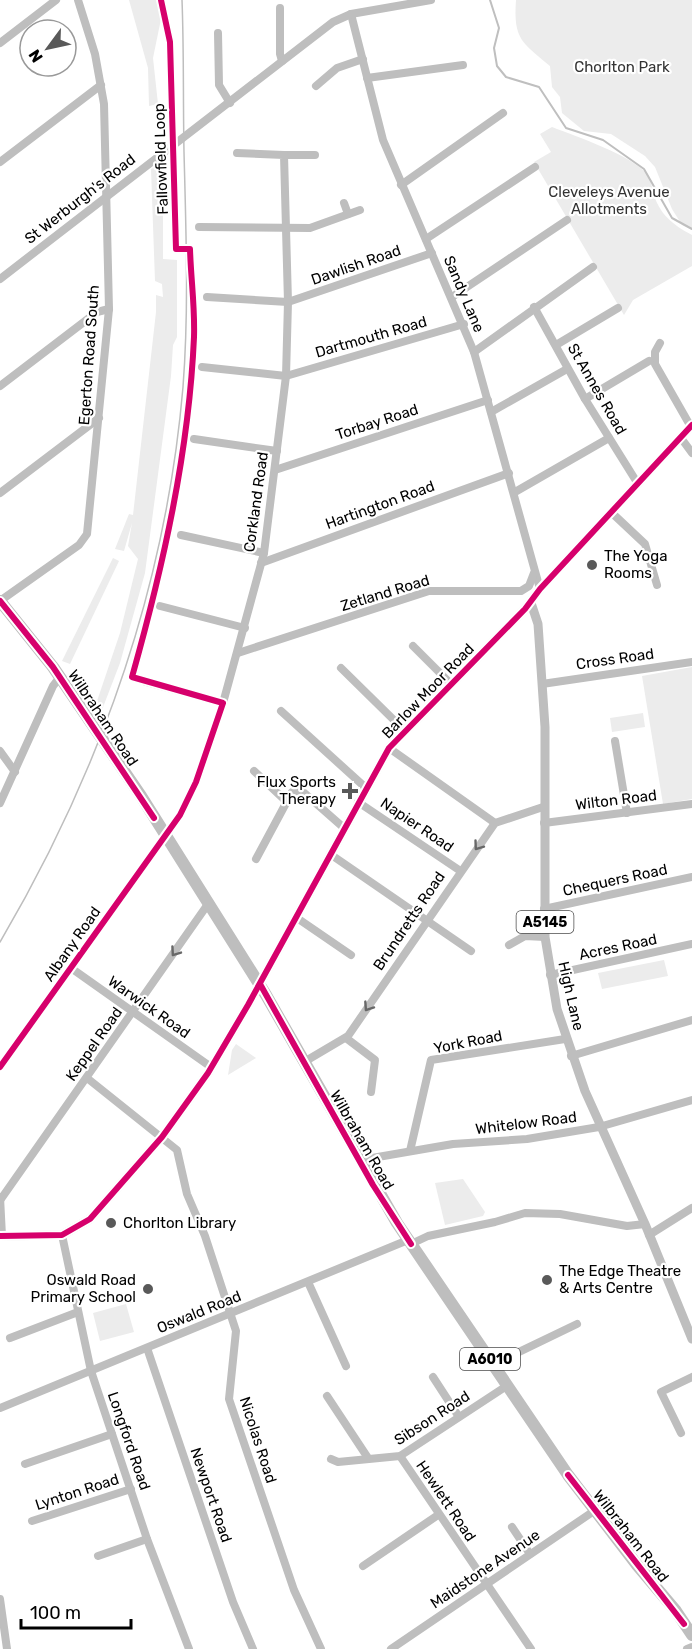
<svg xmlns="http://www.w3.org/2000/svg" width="692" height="1649" font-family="Rubik,sans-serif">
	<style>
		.green { fill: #ececec }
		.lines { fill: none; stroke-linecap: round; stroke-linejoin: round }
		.stream { stroke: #bfbfbf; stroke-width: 2 }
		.minor { stroke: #bebebe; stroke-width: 8 }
		.major { stroke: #bebebe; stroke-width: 9 }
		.highway { stroke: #bebebe; stroke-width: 12 }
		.tram { stroke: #bebebe; stroke-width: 1.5 }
		.cycleway-casing { stroke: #fff; stroke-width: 10 }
		.cycleway { stroke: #d6006c; stroke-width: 6 }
		.oneway { stroke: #686868 }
		.poi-dot { fill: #595959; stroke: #fff; stroke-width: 2 }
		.labels { text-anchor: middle; stroke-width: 4.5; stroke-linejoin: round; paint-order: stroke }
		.shield { fill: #fff; stroke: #4c4c4c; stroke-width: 1.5 }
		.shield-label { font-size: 14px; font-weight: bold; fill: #000 }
		.park-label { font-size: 15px; fill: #333; stroke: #fff }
		.street-label { font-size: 15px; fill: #000; stroke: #fff }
		.poi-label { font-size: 15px; fill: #000; stroke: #fff; text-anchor: start }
	</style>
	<rect width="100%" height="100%" fill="#fff"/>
	<g class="green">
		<path d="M129,0H158L161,19L153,58L158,104L149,106L148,68Z"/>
		<path d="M516,0H692V230L682,225L672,209L655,167L645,156L611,134L584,131L562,113L560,97L552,87L550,66C523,43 513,40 516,0Z"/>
		<path d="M552,127C577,137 630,154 648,175C652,180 651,186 653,192C659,214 673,225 692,235V266L633,300L624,315L534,162L551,152L540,134Z"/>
		<path d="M163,164V259L177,260V337L173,345L171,376L145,573L120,663L100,715L95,707L120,633L138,559L128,546L132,523L124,551L115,549L129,514L133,515L156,312V295L163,297L162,284L155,281L151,169Z"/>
		<path d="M113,558L119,561L70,664L62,661Z"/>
		<path d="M692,667V799L663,804L642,676Z"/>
		<path d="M643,713L645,727L612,732L610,718Z"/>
		<path d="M664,960L668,976L602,989L598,973Z"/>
		<path d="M236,1044L256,1058L228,1075L232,1050Z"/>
		<path d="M463,1179L485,1212L483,1216L445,1225L435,1183Z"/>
		<path d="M126,1304L134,1332L100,1341L93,1313Z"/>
	</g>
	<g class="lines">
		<path class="stream" d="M490,0L499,28L494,48L497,66L506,77L539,87L566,128L603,140L644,169L672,218L692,229"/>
		<g class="minor">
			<path d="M280,8V54L282,61"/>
			<path d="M351,14L383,140L474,352L540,589"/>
			<path d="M218,33L219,85L230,103"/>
			<path d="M0,43L56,0"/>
			<path d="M367,78L463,65"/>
			<path d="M316,86L337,68L363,59"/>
			<path d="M284,155H315"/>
			<path d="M0,162L101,85"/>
			<path d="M401,185L503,113"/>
			<path d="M344,203L348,214"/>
			<path d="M199,227L310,228L360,210"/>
			<path d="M426,239L535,167"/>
			<path d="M0,279L333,22L351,14L431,0"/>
			<path d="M207,297L288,302L432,253"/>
			<path d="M452,297L567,220"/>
			<path d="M534,307L585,399L638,484"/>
			<path d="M660,343L655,352V364L691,427"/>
			<path d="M556,345L618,308"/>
			<path d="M474,352L593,267"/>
			<path d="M202,367L286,376L464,324"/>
			<path d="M0,386L97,312L109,309"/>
			<path d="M585,399L649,361"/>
			<path d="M491,412L567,369"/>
			<path d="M681,438L692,453"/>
			<path d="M194,439L277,451"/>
			<path d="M275,470L488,400"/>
			<path d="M515,492L609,438"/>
			<path d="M0,493L99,418"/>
			<path d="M612,513L645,544L657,585"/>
			<path d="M181,535L264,553"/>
			<path d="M261,563L509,473"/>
			<path d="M0,601L79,545L87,534L109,309L104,104L95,54L78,0"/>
			<path d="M160,606L245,628"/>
			<path d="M413,646L451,684"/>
			<path d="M238,653L429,591H521L529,586L534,573"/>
			<path d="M341,668L404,730"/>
			<path d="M146,682L223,703"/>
			<path d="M542,684L692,662"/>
			<path d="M281,711L366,788"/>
			<path d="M615,741L627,813"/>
			<path d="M389,748L495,823"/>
			<path d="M0,751L15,772"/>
			<path d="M254,771L286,801"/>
			<path d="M358,802L459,870"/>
			<path d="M0,803L53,686L60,677"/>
			<path d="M544,823L692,804"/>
			<path d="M330,854L471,951"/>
			<path d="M256,859L292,792L302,791L344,828"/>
			<path d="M544,909L692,877"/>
			<path d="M297,918L351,955"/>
			<path d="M509,945L525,936L545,937"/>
			<path d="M71,968L211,1067"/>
			<path d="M550,975L692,944"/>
			<path d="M346,1038L375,1060L371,1092"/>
			<path d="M571,1056L692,1020"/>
			<path d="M304,1062L348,1036L495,823L543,807"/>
			<path d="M0,1067L180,815L196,782L223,703L264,553L286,376L288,302L284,155L237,153"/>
			<path d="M87,1078L177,1150L187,1194L205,1236L236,1331L229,1399L294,1590L321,1649"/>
			<path d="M410,1151L431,1060L565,1039"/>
			<path d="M361,1162L372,1158L453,1144L527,1139L599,1127L692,1100"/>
			<path d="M0,1197L2,1236"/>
			<path d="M1,1199L208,904"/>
			<path d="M62,1235L91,1371L147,1539L189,1649"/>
			<path d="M649,1235L692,1208"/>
			<path d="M411,1244L428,1236L495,1222L525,1213L560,1214L627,1226L645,1224"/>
			<path d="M308,1282L346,1366"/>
			<path d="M10,1338L78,1312"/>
			<path d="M147,1348L233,1602L253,1649"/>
			<path d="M494,1364L577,1324"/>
			<path d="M433,1377L459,1417"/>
			<path d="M327,1396L368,1458"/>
			<path d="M0,1408L408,1240"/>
			<path d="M681,1433L661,1392L692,1377"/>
			<path d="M400,1456L531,1649"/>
			<path d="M331,1459L338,1462L400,1456L508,1385"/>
			<path d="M25,1464L112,1434"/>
			<path d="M32,1521L131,1489"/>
			<path d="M512,1527L530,1554"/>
			<path d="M98,1556L147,1539"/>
			<path d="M363,1566L438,1515"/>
			<path d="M0,1599L7,1649"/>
			<path d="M391,1649L594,1511"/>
			<path d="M687,1649L692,1647"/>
		</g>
		<g class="major">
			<path d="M531,603L538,624L545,727V937L557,1009L585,1091L645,1224L692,1339"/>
			<path d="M0,1236L62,1235L90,1219L162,1137L208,1073L248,1005L389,748L525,609L540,589L692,425"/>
		</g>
		<path class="highway" d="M0,601L53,667L141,796L266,995L397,1223L568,1475L637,1565L676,1611L692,1635"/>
		<path class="tram" d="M0,942C100,772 166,585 183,387C189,309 186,231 184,152C183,101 184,51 182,0"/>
		<g class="cycleway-casing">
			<g id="cycleway">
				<path d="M0,601L53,667L154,818"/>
				<path d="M260,984L373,1185L411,1244"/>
				<path d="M0,1067L180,815L196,782L223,703L132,677C163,567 189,452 194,337C195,306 191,281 190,249H176L170,42L161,0"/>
				<path d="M0,1236L62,1235L90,1219L162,1137L208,1073L248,1005L389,748L525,609L540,589L692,425"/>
				<path d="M568,1475L684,1624"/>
			</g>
		</g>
		<use href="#cycleway" class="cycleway"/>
	</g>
	<defs><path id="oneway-chevron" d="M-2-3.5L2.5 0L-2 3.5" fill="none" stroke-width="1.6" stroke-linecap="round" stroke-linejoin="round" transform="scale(1.5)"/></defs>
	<g class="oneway">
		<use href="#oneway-chevron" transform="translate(478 846) rotate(126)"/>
		<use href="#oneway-chevron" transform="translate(175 952) rotate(125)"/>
		<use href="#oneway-chevron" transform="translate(368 1007) rotate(124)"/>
	</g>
	<g class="poi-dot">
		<circle cx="592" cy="565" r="6"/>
		<path d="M347 782h6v6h6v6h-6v6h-6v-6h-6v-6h6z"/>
		<circle cx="111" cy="1223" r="6"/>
		<circle cx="547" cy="1280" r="6"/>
		<circle cx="148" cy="1289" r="6"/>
	</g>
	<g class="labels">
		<g class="shield">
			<rect x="516.5" y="911" width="57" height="22" rx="4.5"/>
			<rect x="460" y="1348" width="60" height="22" rx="4.5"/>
		</g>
		<g class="shield-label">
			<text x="545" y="927">A5145</text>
			<text x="490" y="1364">A6010</text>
		</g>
		<g class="park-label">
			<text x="622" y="72">Chorlton Park</text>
			<text x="609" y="197">Cleveleys Avenue<tspan x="609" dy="17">Allotments</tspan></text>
		</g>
		<g class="street-label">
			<text transform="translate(161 159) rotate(-92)" y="5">Fallowfield Loop</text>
			<text transform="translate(80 199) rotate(-38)" y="5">St Werburgh's Road</text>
			<text transform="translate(356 265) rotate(-19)" y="5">Dawlish Road</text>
			<text transform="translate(464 294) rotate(67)" y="5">Sandy Lane</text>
			<text transform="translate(371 337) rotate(-16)" y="5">Dartmouth Road</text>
			<text transform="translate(89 355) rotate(-86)" y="5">Egerton Road South</text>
			<text transform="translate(597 389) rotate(60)" y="5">St Annes Road</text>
			<text transform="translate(377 422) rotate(-18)" y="5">Torbay Road</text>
			<text transform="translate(256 502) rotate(-82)" y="5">Corkland Road</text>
			<text transform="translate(380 505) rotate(-20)" y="5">Hartington Road</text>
			<text transform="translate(385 593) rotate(-17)" y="5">Zetland Road</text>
			<text transform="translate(615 659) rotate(-8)" y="5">Cross Road</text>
			<text transform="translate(428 691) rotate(-46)" y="5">Barlow Moor Road</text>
			<text transform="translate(103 718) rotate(56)" y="5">Wilbraham Road</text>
			<text transform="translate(616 800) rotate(-7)" y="5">Wilton Road</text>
			<text transform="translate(417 825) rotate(34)" y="5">Napier Road</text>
			<text transform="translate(615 880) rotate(-12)" y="5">Chequers Road</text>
			<text transform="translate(409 921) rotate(-56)" y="5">Brundretts Road</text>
			<text transform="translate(72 944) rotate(-55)" y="5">Albany Road</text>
			<text transform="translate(618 947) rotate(-12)" y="5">Acres Road</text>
			<text transform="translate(571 996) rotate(77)" y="5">High Lane</text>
			<text transform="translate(149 1007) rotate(35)" y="5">Warwick Road</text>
			<text transform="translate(468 1042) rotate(-11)" y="5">York Road</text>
			<text transform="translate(94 1044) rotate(-55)" y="5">Keppel Road</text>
			<text transform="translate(526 1123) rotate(-7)" y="5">Whitelow Road</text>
			<text transform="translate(362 1140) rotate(60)" y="5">Wilbraham Road</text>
			<text transform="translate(199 1312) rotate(-22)" y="5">Oswald Road</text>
			<text transform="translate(432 1418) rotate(-33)" y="5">Sibson Road</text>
			<text transform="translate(258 1440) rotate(72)" y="5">Nicolas Road</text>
			<text transform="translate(129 1441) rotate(71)" y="5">Longford Road</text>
			<text transform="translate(77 1492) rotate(-18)" y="5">Lynton Road</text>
			<text transform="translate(211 1495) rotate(71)" y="5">Newport Road</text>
			<text transform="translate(446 1501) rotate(56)" y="5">Hewlett Road</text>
			<text transform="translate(631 1536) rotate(52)" y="5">Wilbraham Road</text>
			<text transform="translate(485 1569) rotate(-34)" y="5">Maidstone Avenue</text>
		</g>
		<g class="poi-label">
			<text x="604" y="561">The Yoga<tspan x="604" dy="17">Rooms</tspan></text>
			<text x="336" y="787" text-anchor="end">Flux Sports<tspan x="336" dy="17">Therapy</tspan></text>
			<text x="123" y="1228">Chorlton Library</text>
			<text x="559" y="1276">The Edge Theatre<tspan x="559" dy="17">&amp; Arts Centre</tspan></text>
			<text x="136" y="1285" text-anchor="end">Oswald Road<tspan x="136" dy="17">Primary School</tspan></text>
		</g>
	</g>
	<g transform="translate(48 48) rotate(237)"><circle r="28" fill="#ffffff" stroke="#999999" stroke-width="1.5"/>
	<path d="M0-4.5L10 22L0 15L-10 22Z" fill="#595959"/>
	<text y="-9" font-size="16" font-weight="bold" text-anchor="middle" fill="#000000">N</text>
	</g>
	<path d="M21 1619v9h110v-9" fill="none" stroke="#000000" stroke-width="3"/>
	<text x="30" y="1619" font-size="18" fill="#000000" stroke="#ffffff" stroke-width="4.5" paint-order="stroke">100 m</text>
</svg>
